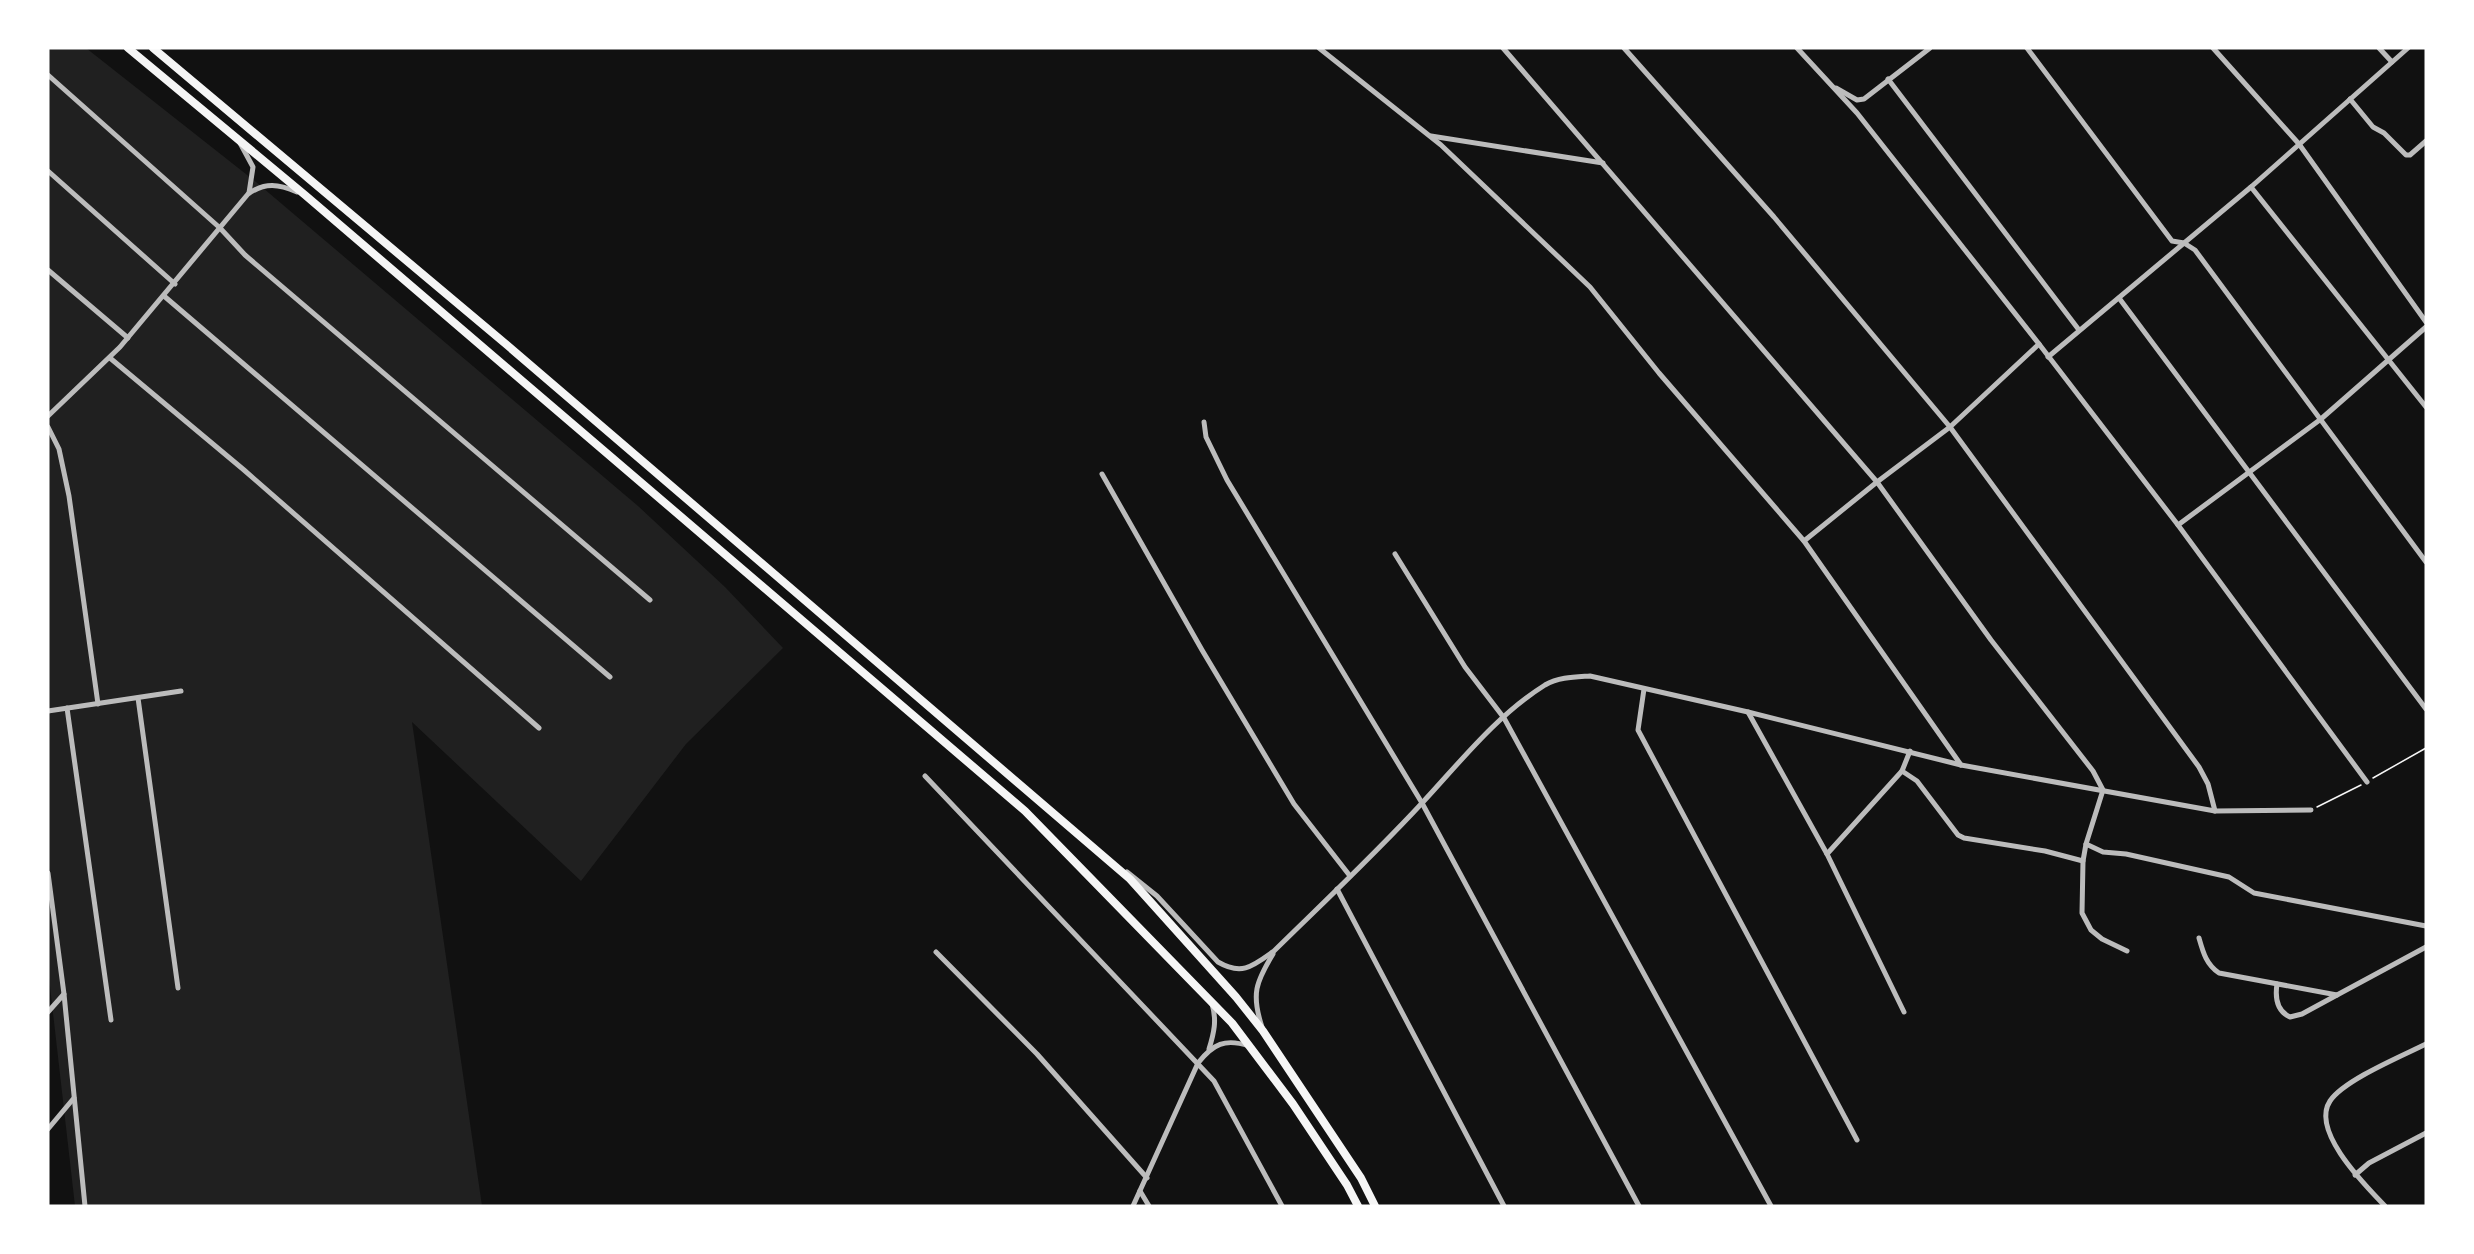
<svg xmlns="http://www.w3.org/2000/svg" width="2474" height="1254" font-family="'Open Sans',sans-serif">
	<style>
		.green { fill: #202020 }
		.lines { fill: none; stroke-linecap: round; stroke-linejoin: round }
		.path { stroke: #f5f5f5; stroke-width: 1.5 }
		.minor { stroke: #bcbcbc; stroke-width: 5 }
		.primary { stroke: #f5f5f5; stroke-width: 8 }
	</style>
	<rect width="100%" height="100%" fill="#111"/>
	<path class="green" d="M48,48H86L256,182L638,506L725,587L783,648L686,744L581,881L412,722L482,1206H75L48,969Z"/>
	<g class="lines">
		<g class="path">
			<path d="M2373,778L2426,748"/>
			<path d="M2317,807L2361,785"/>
		</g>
		<g class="minor">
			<path d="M1319,48L1441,145L1590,287L1659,373L1804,541L1961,765"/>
			<path d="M1503,48L1877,482L1991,640L2093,771L2103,790L2086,844L2083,861L2082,913L2091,930L2102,939L2127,951"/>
			<path d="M1624,48L1774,217L1950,427L2199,767L2208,784L2215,811"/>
			<path d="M1797,48L1857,113L2039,344L2178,525L2367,782"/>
			<path d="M2027,48L2172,241L2184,243L2195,250L2426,562"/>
			<path d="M2213,48L2299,144L2426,322"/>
			<path d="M2379,48L2392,62"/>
			<path d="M48,75L220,228L245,255L650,600"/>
			<path d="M1888,79L2079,330"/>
			<path d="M1836,88L1857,100L1864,99L1930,48"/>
			<path d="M2350,99L2373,127L2384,133L2406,155H2410L2426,141"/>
			<path d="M1431,136L1603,163"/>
			<path d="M240,143L253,167L249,193"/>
			<path d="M48,171L175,284"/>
			<path d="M2251,187L2426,407"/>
			<path d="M48,270L128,338"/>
			<path d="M164,296L610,677"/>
			<path d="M2119,298L2426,709"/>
			<path d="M2048,357L2251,187L2408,48"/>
			<path d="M110,358L244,470L539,728"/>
			<path d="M48,416L120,347L248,194C265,182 279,184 297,192"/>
			<path d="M1204,422L1206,437L1227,480L1422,803L1639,1206"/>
			<path d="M48,427L59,449L69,496L98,704"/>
			<path d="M1102,474L1202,650L1294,804L1350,876"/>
			<path d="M2178,525L2321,419L2426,327"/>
			<path d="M1804,541L1877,482L1950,427L2039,344"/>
			<path d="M1395,554L1465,667L1504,718L1771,1206"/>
			<path d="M1644,689L1638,730L1857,1140"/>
			<path d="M138,698L178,988"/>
			<path d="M67,708L111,1020"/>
			<path d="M48,711L181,691"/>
			<path d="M1748,712L1827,854L1904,1012"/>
			<path d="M1902,771L1917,781L1958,835L1964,838L2045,851L2083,861"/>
			<path d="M925,776L1214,1081L1282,1206"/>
			<path d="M2086,844L2103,852L2126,854L2229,877L2254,893L2426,926"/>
			<path d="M1827,854L1902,771L1910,751"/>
			<path d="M1127,872L1157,896L1218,962C1242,976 1253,966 1274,951C1324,902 1376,853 1423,802C1461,761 1497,715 1545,685C1559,677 1575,677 1590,676L1748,712L1961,765L2215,811L2311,810"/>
			<path d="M48,873L64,994L85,1206"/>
			<path d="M1337,889L1504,1206"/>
			<path d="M2199,938C2203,952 2206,964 2219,973L2337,995L2426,947"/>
			<path d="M936,952L1037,1054L1147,1178"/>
			<path d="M2277,984C2275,997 2277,1011 2290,1017L2302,1014L2337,995"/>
			<path d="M48,1012L64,994"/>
			<path d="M1262,1027C1251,994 1256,982 1273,954"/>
			<path d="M1209,1049C1214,1033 1217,1020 1212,1004"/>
			<path d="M48,1129L74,1098"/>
			<path d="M2355,1175L2369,1163L2426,1133"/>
			<path d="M1140,1191L1149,1206"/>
			<path d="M1133,1206L1198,1063C1213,1044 1225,1038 1249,1046"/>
			<path d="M2385,1206C2366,1186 2310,1131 2330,1101C2344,1080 2402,1056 2426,1044"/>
		</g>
		<g class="primary">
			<path d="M128,48L305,195L1025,811L1232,1023L1293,1104L1347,1185L1358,1206"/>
			<path d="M153,48L507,345L1130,879L1236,997L1263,1031L1361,1178L1375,1206"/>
		</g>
	</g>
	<rect width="2474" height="1254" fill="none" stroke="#ffffff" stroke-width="99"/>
</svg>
